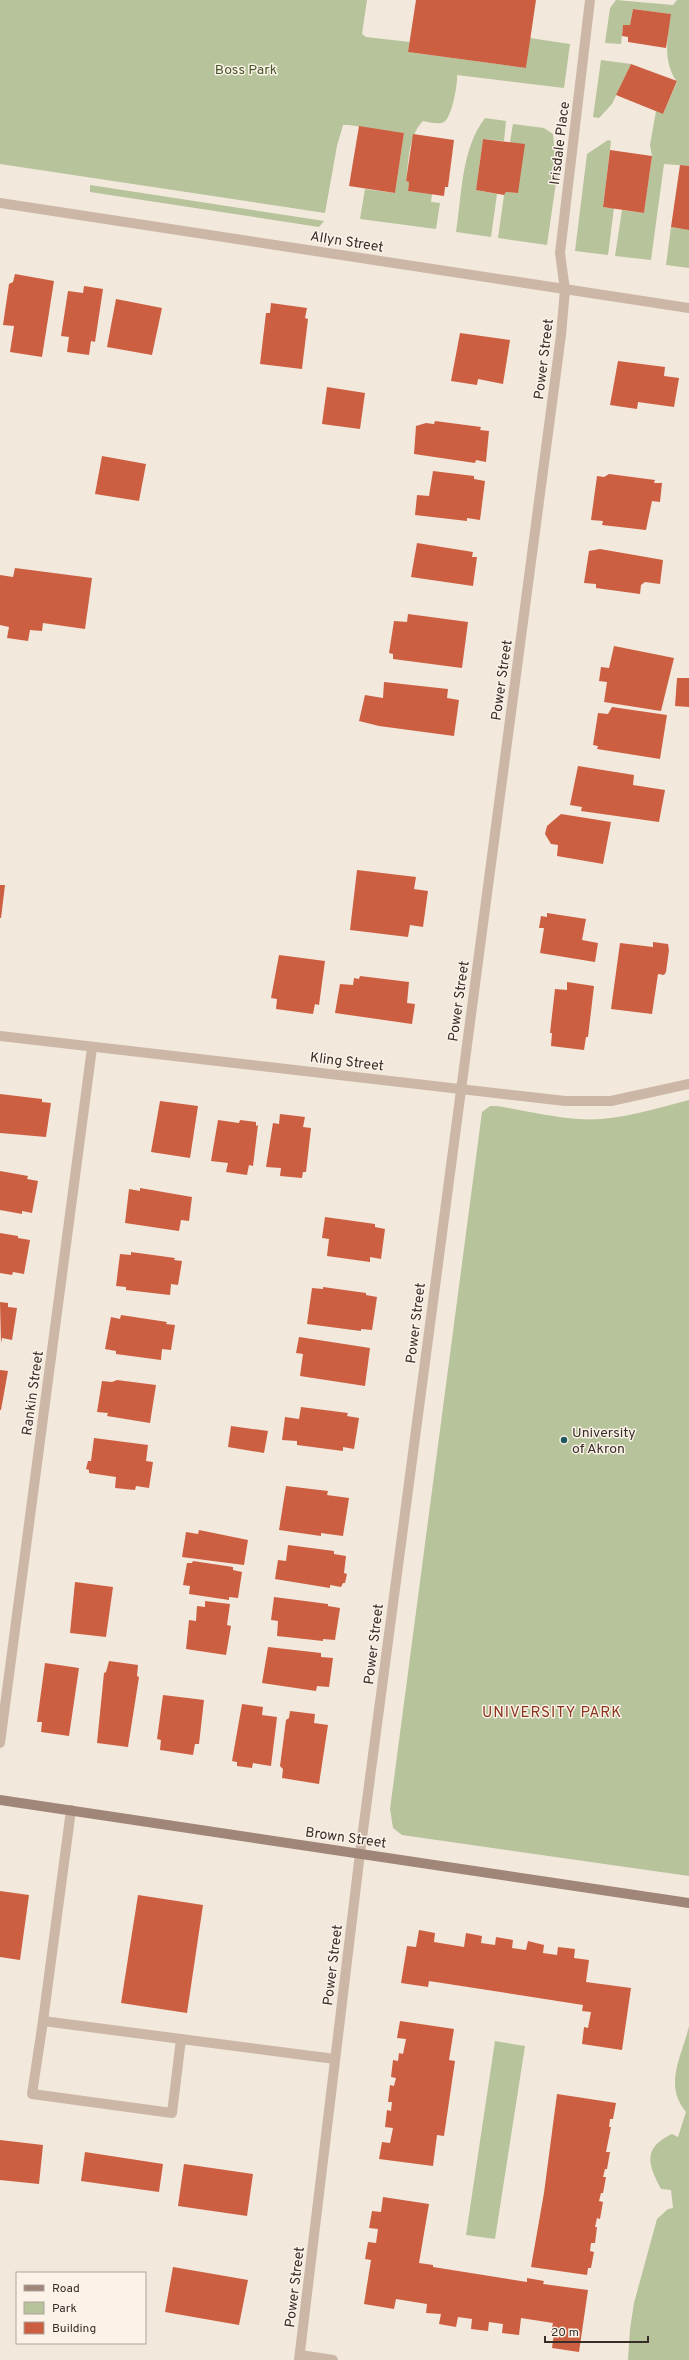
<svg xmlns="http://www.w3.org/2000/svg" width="689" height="2360" font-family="Overpass,sans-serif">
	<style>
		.green { fill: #b6c39b }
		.building { fill: #cc5f41 }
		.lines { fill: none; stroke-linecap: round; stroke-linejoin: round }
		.lane { stroke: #ccb7a7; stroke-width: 10 }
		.street { stroke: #ccb7a7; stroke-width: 10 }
		.secondary { stroke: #a08678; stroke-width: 10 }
		.poi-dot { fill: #1b595c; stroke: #fbf2e8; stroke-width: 1.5 }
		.labels { text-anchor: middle; stroke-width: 3; stroke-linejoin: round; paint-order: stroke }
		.park-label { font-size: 14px; fill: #48582a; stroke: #fbf2e8 }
		.street-label { font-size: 14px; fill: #382d28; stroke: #fbf2e8 }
		.poi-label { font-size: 14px; fill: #382d28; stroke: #fbf2e8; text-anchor: start }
		.neighbourhood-label { font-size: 15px; letter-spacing: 1px; fill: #8b341d; stroke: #fbf2e8 }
	</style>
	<rect width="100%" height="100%" fill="#f3e8dc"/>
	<g class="green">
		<path d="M0,0H367L362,34L366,37L410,42L408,52L526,68L530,38L570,44L564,88L457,75C458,83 452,117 444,122C438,125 429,122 423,121C408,136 409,161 406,181L409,182L408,191L432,194L431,202L440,203L436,229L360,219L365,189L395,193L404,133L349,125H343L337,146L325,213L0,164Z"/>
		<path d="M616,0L673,5L677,0H689V166L664,164L651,260L615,256L622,210L644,213L652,156L650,145L656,111L663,114L677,82C662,61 668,38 670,14L633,9L630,25H623L621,44L605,43L610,8Z"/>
		<path d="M601,60L631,64L612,104L599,118L593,117Z"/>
		<path d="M485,118L506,121L504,141L483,139L476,190L497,194L491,237L456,232C462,195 461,149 485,118Z"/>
		<path d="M513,124L544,128L553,134L557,175L547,245L498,238L504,195L506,192L518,193L510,142Z"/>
		<path d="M608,140L611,141L603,207L614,208L608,255L575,251L587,154Z"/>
		<path d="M90,185L324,221L319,227L90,192Z"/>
		<path d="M671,227L689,230V268L666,265Z"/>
		<path d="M689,1100V1876L402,1835L393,1828L390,1809L482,1112L490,1106H496C523,1110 551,1117 578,1119C615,1122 653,1109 689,1100Z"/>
		<path d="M689,2026V2360H628L630,2329L634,2303L657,2219L668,2209L673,2208L671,2190L661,2189C648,2165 642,2148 672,2134L678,2137L686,2112C663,2084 682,2057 689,2026Z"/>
		<path d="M495,2041L525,2046L495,2239L466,2235Z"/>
	</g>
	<g class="building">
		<path d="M416,0H536L526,68L408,52Z"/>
		<path d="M633,9L671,14L666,48L628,42V37L622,36L623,25H630Z"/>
		<path d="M631,64L677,81L663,114L616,95Z"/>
		<path d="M359,126L404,133L395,193L349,186Z"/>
		<path d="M413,134L454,140L448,187H445L444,196L408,191L409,182L406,181Z"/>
		<path d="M483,139L525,144L518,193L506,192L504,195L476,190Z"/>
		<path d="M610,150L652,156L644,213L603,207Z"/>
		<path d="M680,165L689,166V230L671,227Z"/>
		<path d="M15,274L54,281L42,357L10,352L14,326L3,325L9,284L13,282Z"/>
		<path d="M84,286L103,289L95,342L91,341L89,355L67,352L69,337L61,336L68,291L83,293Z"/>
		<path d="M116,299L162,308L152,355L107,347Z"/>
		<path d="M271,303L307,308L305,318L308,319L302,369L260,364L266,313H270Z"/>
		<path d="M460,333L510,340L503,384L478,379L477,385L451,381Z"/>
		<path d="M618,361L665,367L664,376L679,378L674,407L638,402L637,409L610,405Z"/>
		<path d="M327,387L365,393L360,429L322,424Z"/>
		<path d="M435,421L481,427L480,430L489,431L486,462L476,460L475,463L414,454L416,426L426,423L434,424Z"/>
		<path d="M102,456L146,464L139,501L95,494Z"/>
		<path d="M433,471L474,476V479L485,481L480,520L467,518V521L415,515L417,495L429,496Z"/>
		<path d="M609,474L655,480L654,483H662L660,502L652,501L646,530L602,525L603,521L591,520L597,476L604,477Z"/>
		<path d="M417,543L473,552L472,557H477L473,586L411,577Z"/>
		<path d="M600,549L663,560L660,584L645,582L641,585L640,594L596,588V584L584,583L589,551Z"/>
		<path d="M15,568L92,578L85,629L43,623L42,631L30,630L28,641L7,638L9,627L0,625V575L13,577Z"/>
		<path d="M408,614L468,622L462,668L393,659V654L389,653L394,621L407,622Z"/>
		<path d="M614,646L674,658L661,711L604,702L607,682L599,681L601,667L609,668Z"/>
		<path d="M677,678H689V707L675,706Z"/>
		<path d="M384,682L448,689L447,698L459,700L454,736L379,726L359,721L365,695L383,698Z"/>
		<path d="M612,707L667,715L660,759L597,749L598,746L593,745L598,713L608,714Z"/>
		<path d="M578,766L634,775L633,785L665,790L659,822L581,811L582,807L570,805Z"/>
		<path d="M561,814L611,822L603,864L557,856L558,845L551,844L545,834L547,826Z"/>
		<path d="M357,870L416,877L414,889L428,891L423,927L410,925L408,937L350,930Z"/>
		<path d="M0,885H5L1,918H0Z"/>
		<path d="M547,913L586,919L582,940L598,943L595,962L540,953L544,928H539L541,916L547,917Z"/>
		<path d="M653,942L668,944L669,950L666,972L664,975L658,974L652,1014L611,1009L620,943L653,947Z"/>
		<path d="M279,955L325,961L319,1005L315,1004L313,1014L276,1009L277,999L271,998Z"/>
		<path d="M360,976L409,982L407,1003L415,1004L412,1024L335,1013L340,984L353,985L354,978L359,979Z"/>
		<path d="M567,982L594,986L588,1037H586L584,1050L551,1046L552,1033H550L555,989L567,990Z"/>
		<path d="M0,1094L42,1099V1102L51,1103L46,1137L0,1133Z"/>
		<path d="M160,1101L198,1106L190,1158L151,1152Z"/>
		<path d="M280,1114L305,1117L303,1127L311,1128L306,1172H303L302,1178L280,1176L281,1168L266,1167L273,1123L279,1124Z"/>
		<path d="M218,1120L239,1123L240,1120L256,1122V1126L258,1125L253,1166L249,1165L247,1175L226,1172L228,1163L211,1161Z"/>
		<path d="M0,1171L28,1176L27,1179L38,1181L32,1213L22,1211V1214L0,1210Z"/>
		<path d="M140,1188L192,1197L189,1221L181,1220L179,1231L125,1223L129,1189L140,1191Z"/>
		<path d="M325,1217L375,1224V1227L385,1229L381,1259L370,1257V1262L327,1256L329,1239L322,1238Z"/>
		<path d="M0,1233L18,1236V1238L30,1240L24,1274L13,1272L12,1275L0,1273Z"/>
		<path d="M131,1252L175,1258L174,1260L182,1261L178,1285L171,1284L170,1295L126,1290V1287L116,1286L120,1254L131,1255Z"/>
		<path d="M323,1287L366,1293V1295L377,1297L372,1330L361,1329V1331L307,1324L312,1288L323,1289Z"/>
		<path d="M0,1302L8,1303V1307L17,1308L12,1340L2,1338L1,1343Z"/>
		<path d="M121,1315L167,1322L166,1324L175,1325L171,1350L162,1349L161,1360L116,1354V1351L105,1349L111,1317L120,1319Z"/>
		<path d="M299,1337L370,1348L365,1386L300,1376L303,1354L296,1353Z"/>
		<path d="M0,1370L8,1371L1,1410H0Z"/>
		<path d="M117,1380L156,1385L150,1423L107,1416L108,1413L97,1412L102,1381L112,1382Z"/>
		<path d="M301,1407L348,1413L347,1416L359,1418L354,1449L343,1447V1451L297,1445V1441L282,1440L285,1417L299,1419Z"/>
		<path d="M231,1426L268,1431L264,1453L228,1447Z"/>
		<path d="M94,1438L148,1445L146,1461L153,1462L149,1488L136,1486L135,1490L115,1488L116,1477L89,1473V1470L86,1469L88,1461H91Z"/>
		<path d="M286,1486L328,1491L327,1495L349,1498L343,1536L321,1533V1536L279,1530Z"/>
		<path d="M199,1530L248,1540L244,1565L182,1557L186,1532L198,1534Z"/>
		<path d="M288,1545L334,1551V1554L346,1556L344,1573L347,1574L345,1583H343L341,1587L330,1585V1588L275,1579L278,1560L286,1561Z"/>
		<path d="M193,1561L233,1567V1570L242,1572L238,1598L229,1597V1600L189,1594L190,1586L183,1585L187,1563H192Z"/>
		<path d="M75,1582L113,1587L106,1637L70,1633Z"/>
		<path d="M274,1597L328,1604V1606L340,1608L335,1640L323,1639V1641L277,1636L278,1621L271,1620Z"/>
		<path d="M205,1601L230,1604L227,1625L231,1626L226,1655L186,1649L189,1620L196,1621L197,1606L205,1607Z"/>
		<path d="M268,1647L321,1653V1657L333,1658L329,1687L317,1686L316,1691L262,1683Z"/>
		<path d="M109,1661L138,1665L137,1676L139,1677L128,1747L97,1743L104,1673L106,1672Z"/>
		<path d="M45,1663L79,1668L69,1736L41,1732L42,1722H37Z"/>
		<path d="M163,1695L204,1700L199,1744H195L193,1755L160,1750L161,1740L157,1739Z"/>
		<path d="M242,1704L263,1707L262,1715L277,1717L271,1766L253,1763L252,1768L237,1766V1762L232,1761Z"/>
		<path d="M290,1711L315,1714L314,1723L328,1725L319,1784L282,1778L283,1769L280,1766L286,1720L289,1718Z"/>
		<path d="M0,1891L29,1895L20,1960L0,1957Z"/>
		<path d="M138,1895L203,1905L187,2013L121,2003Z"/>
		<path d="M419,1930L435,1933L434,1942L464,1947L466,1933L482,1936L481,1943L495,1945L496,1937L513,1940L512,1948L526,1950L528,1941L544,1945L543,1953L557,1955L558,1947L575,1949L574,1958L589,1960L586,1982L631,1988L622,2050L582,2044L584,2027L588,2028L591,2012L582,2011L583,2005L429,1981L428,1987L401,1983L407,1946L416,1947Z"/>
		<path d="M400,2021L454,2029L449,2060L455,2061L444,2136L437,2135L433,2166L379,2159L382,2142L390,2143L393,2128L385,2127L387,2110L391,2111L392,2102H388L390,2085L394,2086L396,2078L391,2077L393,2060L398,2061L399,2053L403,2054L406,2039L397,2038Z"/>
		<path d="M557,2094L616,2103L613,2119H610L609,2127H611L606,2152H610L607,2169H605L603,2177H606L603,2193H601L599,2201L603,2202L600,2219L597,2218L595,2227H597L595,2243H591L590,2251L594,2252L591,2268H588L587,2275L531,2267L544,2193Z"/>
		<path d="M0,2140L43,2145L39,2184L0,2180Z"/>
		<path d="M85,2152L163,2164L159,2192L81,2181Z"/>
		<path d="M184,2164L253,2174L247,2216L178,2206Z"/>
		<path d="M383,2197L429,2204L419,2263L433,2265V2267L527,2282V2278L544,2281L543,2284L588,2290L579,2352L552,2348L554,2333L551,2332L553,2323L521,2318L519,2335L502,2333L503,2324L489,2322L488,2331L471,2329L472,2319L458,2317L456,2327L439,2324L441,2314L426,2313L427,2304L396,2299L394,2309L364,2304L371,2260L365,2259L368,2242L376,2243L378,2229L369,2228L372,2211L381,2212Z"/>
		<path d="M173,2267L248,2280L239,2325L165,2312Z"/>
	</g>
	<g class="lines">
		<g class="lane">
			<path d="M71,1810L43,2021L335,2059"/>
			<path d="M43,2021L32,2094L172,2113L181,2039"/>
		</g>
		<g class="street">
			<path d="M0,203L689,308"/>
			<path d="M0,1036C188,1058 376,1080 565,1101H611L689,1084"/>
			<path d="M0,1743L92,1048"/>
			<path d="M300,2355L333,2360"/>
			<path d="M299,2360L360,1853L561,335L565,290L560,253L590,0"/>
		</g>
		<path class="secondary" d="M0,1800L689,1903"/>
	</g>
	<circle class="poi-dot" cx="564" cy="1440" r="4"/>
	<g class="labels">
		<g class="park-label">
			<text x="246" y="74">Boss Park</text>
		</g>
		<g class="street-label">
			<text transform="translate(559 143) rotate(-83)" y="5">Irisdale Place</text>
			<text transform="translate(347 241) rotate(9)" y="5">Allyn Street</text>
			<text transform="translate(543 359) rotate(-83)" y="5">Power Street</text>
			<text transform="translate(501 680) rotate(-82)" y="5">Power Street</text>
			<text transform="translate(458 1001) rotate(-82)" y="5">Power Street</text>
			<text transform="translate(347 1061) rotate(7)" y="5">Kling Street</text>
			<text transform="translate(415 1323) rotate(-83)" y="5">Power Street</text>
			<text transform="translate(32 1393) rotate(-82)" y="5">Rankin Street</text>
			<text transform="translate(373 1644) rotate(-83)" y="5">Power Street</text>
			<text transform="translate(346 1837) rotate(8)" y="5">Brown Street</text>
			<text transform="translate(332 1965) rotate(-83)" y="5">Power Street</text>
			<text transform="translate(294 2287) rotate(-83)" y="5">Power Street</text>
		</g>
		<g class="poi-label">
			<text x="572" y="1437">University<tspan x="572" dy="16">of Akron</tspan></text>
		</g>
		<g class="neighbourhood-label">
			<text x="552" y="1717">UNIVERSITY PARK</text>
		</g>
	</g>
	<rect x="16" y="2272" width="130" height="72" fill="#fbf2e8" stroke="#ada39b"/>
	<rect x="24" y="2285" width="20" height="6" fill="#a08678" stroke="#ada39b"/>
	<text x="52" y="2292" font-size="12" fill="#382d28">Road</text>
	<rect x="24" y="2302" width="20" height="12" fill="#b6c39b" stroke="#ada39b"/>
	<text x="52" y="2312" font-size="12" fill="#382d28">Park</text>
	<rect x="24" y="2322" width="20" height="12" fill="#cc5f41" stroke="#ada39b"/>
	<text x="52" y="2332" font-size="12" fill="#382d28">Building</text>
	<path d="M545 2336v6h103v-6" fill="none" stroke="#382d28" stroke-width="2"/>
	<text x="551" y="2336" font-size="12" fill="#382d28" stroke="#fbf2e8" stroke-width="3" paint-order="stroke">20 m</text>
</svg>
